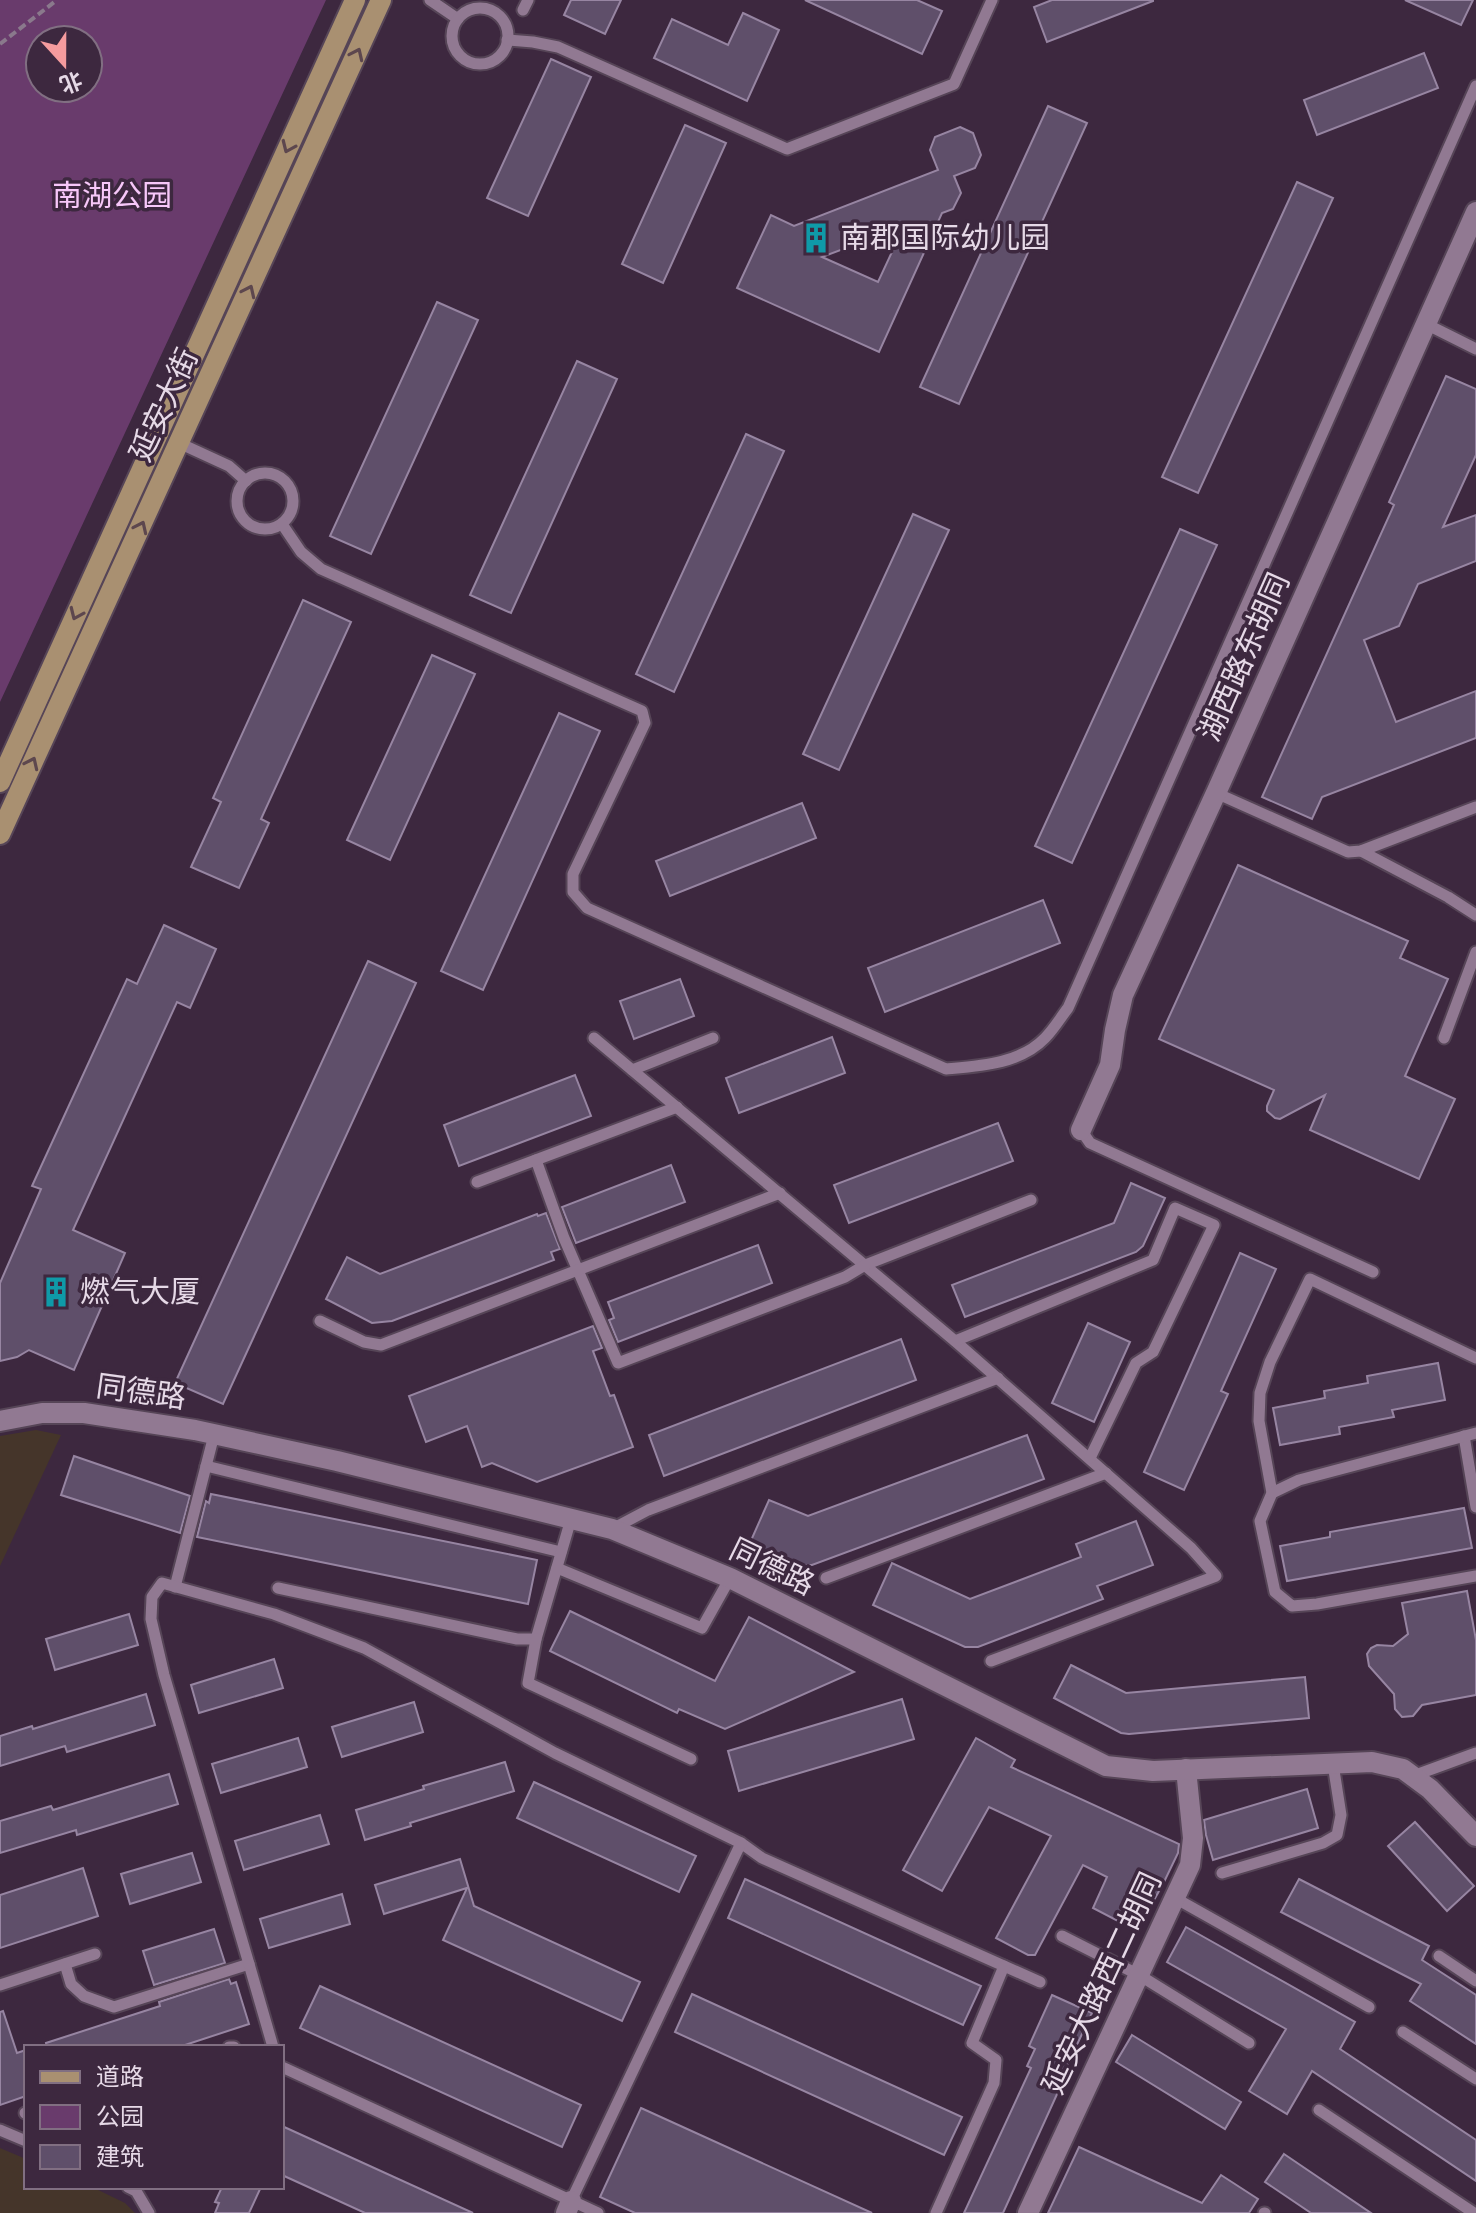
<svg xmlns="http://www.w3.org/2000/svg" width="1476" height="2213" font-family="'Space Grotesk','Noto Sans SC',sans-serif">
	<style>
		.commercial { fill: #45352a }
		.green { fill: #693b6c; fill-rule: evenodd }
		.building { fill: #5f4f6a; stroke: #9785a2; stroke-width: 2; fill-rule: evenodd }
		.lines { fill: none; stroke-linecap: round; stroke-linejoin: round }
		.service-casing { stroke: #564557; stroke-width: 15 }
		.minor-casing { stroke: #564557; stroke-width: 24 }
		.tertiary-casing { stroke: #564557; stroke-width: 24 }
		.primary-casing { stroke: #564557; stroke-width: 24 }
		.path { stroke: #8a798c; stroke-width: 4; stroke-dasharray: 8 4; stroke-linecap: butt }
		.service { stroke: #917992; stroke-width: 11 }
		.minor { stroke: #917992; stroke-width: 20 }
		.tertiary { stroke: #917992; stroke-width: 20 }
		.primary { stroke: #a99071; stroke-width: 20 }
		.oneway { stroke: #5d474e }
		.labels { text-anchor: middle; stroke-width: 7; stroke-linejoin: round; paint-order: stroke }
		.park-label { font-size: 30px; fill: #f7c7f9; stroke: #3d283f }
		.poi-label { font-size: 30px; fill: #e6d9e7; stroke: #3d283f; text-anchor: start }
		.street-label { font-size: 30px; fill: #e6d9e7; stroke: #3d283f }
	</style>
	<rect width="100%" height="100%" fill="#3d283f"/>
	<g class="commercial">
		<path d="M36,1430L61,1435L0,1566V1436Z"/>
		<path d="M0,2148L26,2159V2187H92L125,2203L135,2213H0Z"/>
	</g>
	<path class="green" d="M0,0H326L0,702ZM88,40V88H40V40Z"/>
	<g class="building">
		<path d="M571,0H621L605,34L564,15Z"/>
		<path d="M805,0H917L942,11L922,54Z"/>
		<path d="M1052,0H1153V1L1047,42L1034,7Z"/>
		<path d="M1405,0H1473L1461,25Z"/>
		<path d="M743,13L779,30L747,101L654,58L672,19L728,45Z"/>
		<path d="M1424,53L1438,88L1317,135L1304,100Z"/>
		<path d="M551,59L591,77L528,216L487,198Z"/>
		<path d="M1048,106L1087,123L959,404L920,387Z"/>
		<path d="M685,125L726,143L663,283L622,264Z"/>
		<path d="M960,127L973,133L981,155L975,168L954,176L961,193L953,209L942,213L879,352L737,288L771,215L794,226L938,170L930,150L935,137ZM904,226L878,282L822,257Z"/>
		<path d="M1297,182L1333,198L1198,493L1162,477Z"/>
		<path d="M437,302L478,320L371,554L330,536Z"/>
		<path d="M577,361L617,379L511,613L470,595Z"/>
		<path d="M1446,376L1476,389V455L1443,527L1476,515V561L1418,584L1399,626L1364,640L1396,722L1476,691V738L1322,797L1312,819L1262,797L1394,505L1389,502Z"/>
		<path d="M746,434L784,451L674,692L636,674Z"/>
		<path d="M913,514L949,530L839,770L803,754Z"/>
		<path d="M1180,529L1217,545L1072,863L1035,846Z"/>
		<path d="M303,600L351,622L261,819L269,823L239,888L191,867L221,802L213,798Z"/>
		<path d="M432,655L475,674L390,860L347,840Z"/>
		<path d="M559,713L600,731L483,990L441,971Z"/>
		<path d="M802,803L816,838L670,896L656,861Z"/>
		<path d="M1238,865L1408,941L1400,958L1448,979L1405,1076L1455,1099L1419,1179L1310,1130L1325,1095L1280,1119L1275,1118L1267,1111V1106L1274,1090L1159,1039Z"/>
		<path d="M1043,900L1060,943L885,1012L868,968Z"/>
		<path d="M164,925L216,949L190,1008L177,1002L73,1230L125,1253L74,1370L29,1350L17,1357L0,1361V1283L41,1189L32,1186L127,979L137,984Z"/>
		<path d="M368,961L416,983L223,1404L175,1383Z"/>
		<path d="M680,979L694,1016L634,1039L620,1001Z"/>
		<path d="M832,1037L845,1073L739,1113L726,1078Z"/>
		<path d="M575,1075L591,1116L459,1166L444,1125Z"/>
		<path d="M998,1123L1013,1161L849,1223L834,1185Z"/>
		<path d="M671,1165L685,1202L576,1243L562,1207Z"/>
		<path d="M1131,1183L1165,1198L1143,1246L1136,1252L965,1317L952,1285L1114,1223Z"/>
		<path d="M546,1213L560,1249L551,1252L554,1260L392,1321L372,1323L326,1299L347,1257L380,1274L537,1214L538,1216Z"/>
		<path d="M758,1245L772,1283L618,1342L609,1320L614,1318L608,1302Z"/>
		<path d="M1240,1253L1276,1269L1221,1391L1228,1394L1184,1490L1144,1472Z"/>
		<path d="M1088,1323L1130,1342L1094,1422L1052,1403Z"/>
		<path d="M593,1326L602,1348L593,1351L610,1396L614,1395L633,1447L537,1482L492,1463L482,1467L467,1426L426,1442L409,1396Z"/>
		<path d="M901,1339L916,1380L664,1476L649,1435Z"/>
		<path d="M1438,1363L1445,1400L1392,1410L1394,1417L1339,1427L1340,1434L1280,1445L1273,1408L1325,1398L1324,1391L1368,1383L1367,1376Z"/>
		<path d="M1027,1435L1044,1479L812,1565H797L749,1545L769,1500L808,1516Z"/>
		<path d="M74,1456L190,1496L180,1533L61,1495Z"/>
		<path d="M211,1494L537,1560L528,1604L197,1537L206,1501L209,1503Z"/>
		<path d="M1464,1508L1472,1548L1287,1581L1280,1546L1330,1537V1532Z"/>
		<path d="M1136,1521L1153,1565L1097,1586L1103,1599L978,1647H965L873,1605L892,1563L970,1599L1081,1557L1076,1544Z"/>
		<path d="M1467,1591L1476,1640V1695L1422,1705L1413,1716L1402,1717L1395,1709L1394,1694L1369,1666L1367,1654L1371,1648L1377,1645L1393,1646L1408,1634L1402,1603Z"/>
		<path d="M570,1611L715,1681L749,1617L854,1672L725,1729L679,1709L677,1713L550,1651Z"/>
		<path d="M129,1614L138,1645L55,1670L46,1639Z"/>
		<path d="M274,1659L283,1688L199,1713L191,1685Z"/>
		<path d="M1071,1665L1126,1693L1305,1677L1309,1718L1129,1734L1121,1733L1054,1698Z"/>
		<path d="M146,1694L155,1725L67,1752L65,1746L0,1766V1736L32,1726L33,1729Z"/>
		<path d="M902,1699L914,1739L739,1791L728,1751Z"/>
		<path d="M414,1702L423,1732L342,1757L332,1727Z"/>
		<path d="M298,1738L307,1767L221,1793L212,1764Z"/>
		<path d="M976,1738L1015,1760L1011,1767L1179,1844L1178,1853L1164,1882L1137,1931L1093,1908L1107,1877L1083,1865L1035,1955H1028L996,1938L1051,1836L989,1807L942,1891L903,1870Z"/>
		<path d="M505,1762L514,1791L410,1823L411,1826L365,1840L356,1810L424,1789L423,1786Z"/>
		<path d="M169,1774L178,1804L77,1835L76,1830L0,1853V1821L51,1806L53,1810Z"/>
		<path d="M534,1782L696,1856L679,1892L517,1818Z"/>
		<path d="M1307,1789L1318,1828L1213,1860L1206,1835L1204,1820Z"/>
		<path d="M320,1815L329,1844L244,1870L235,1841Z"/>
		<path d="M1415,1822L1474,1886L1447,1911L1388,1846Z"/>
		<path d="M192,1853L201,1882L130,1904L121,1874Z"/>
		<path d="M460,1859L474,1906L640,1982L622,2021L443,1940L467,1888L384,1914L375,1885Z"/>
		<path d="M83,1868L98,1916L0,1948V1895Z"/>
		<path d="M745,1879L981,1986L963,2025L728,1918Z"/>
		<path d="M1299,1879L1429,1946L1422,1960L1476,1995V2044L1410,2001L1421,1984L1281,1912Z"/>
		<path d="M342,1894L350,1924L269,1948L260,1919Z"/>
		<path d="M1186,1927L1355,2022L1340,2049L1476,2140V2181L1312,2071L1287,2114L1249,2091L1286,2029L1167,1962Z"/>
		<path d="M214,1929L225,1963L154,1985L143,1951Z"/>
		<path d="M229,1979L231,1984L236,1982L249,2024L179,2047H47L46,2043L160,2006L159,2002Z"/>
		<path d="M320,1986L581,2105L562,2147L300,2028Z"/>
		<path d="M692,1994L962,2117L944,2155L675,2032Z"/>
		<path d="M1052,1995L1092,2013L1055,2091L1058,2092L1003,2213H964L1031,2068L1027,2066L1035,2049L1029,2046Z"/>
		<path d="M3,2011L17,2053L26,2050V2096L0,2105V2012Z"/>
		<path d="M1132,2035L1241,2102L1225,2129L1116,2062Z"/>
		<path d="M641,2108L872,2213H635L600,2197Z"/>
		<path d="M282,2126L473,2213H365L282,2175Z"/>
		<path d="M1079,2147L1202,2203L1221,2175L1258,2199L1249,2213H1048Z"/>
		<path d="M1284,2154L1371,2213H1311L1265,2182Z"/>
		<path d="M222,2187H261L249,2213H215L219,2203L215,2202Z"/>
	</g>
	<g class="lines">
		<g class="service-casing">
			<g id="service">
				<path d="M430,0L458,19"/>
				<circle cx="480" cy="36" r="28"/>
				<path d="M523,10L528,0"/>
				<path d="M507,40L533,42L558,47L787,149L954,84L992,0"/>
				<path d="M1426,324L1476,349"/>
				<path d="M179,443L229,466L246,481"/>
				<circle cx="265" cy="501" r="28"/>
				<path d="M282,524L301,552L321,569L642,711L645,723L573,874V892L587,908L946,1069C980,1066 1020,1064 1045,1038C1054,1029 1061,1017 1068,1008L1476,86"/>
				<path d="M1216,793L1348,852L1361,851L1476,807"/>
				<path d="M1361,851L1448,897L1476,915"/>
				<path d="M594,1038L955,1341L1191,1548L1216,1576L991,1661"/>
				<path d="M1444,1038L1476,952"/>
				<path d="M632,1070L713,1038"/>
				<path d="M1081,1130L1090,1143L1373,1272"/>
				<path d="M536,1160L564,1238L618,1363L845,1277L865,1265L1031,1200"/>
				<path d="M477,1182L677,1107"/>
				<path d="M320,1321L364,1342L381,1345L780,1193"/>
				<path d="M955,1341L1153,1260L1175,1208L1214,1225L1153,1352L1136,1363L1090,1458"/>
				<path d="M1476,1358L1310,1279L1270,1362L1260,1393L1259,1421L1272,1493L1260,1521L1275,1592L1292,1606L1317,1604L1476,1576"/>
				<path d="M1464,1436L1476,1507"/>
				<path d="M206,1466L561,1552"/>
				<path d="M1272,1493L1299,1480L1476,1433"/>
				<path d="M612,1529L648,1510L998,1378"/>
				<path d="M557,1568L702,1628L730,1578"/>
				<path d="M826,1578L1106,1473"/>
				<path d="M175,1587L214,1435"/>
				<path d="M278,1588L517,1639H536L571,1519"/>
				<path d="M536,1639L528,1683L691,1759"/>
				<path d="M1413,1776L1476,1753"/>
				<path d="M741,1843L762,1858L1040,1982"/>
				<path d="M1222,1873L1323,1843L1337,1835L1341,1815L1333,1764"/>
				<path d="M1175,1898L1369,2007"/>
				<path d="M1062,1936L1139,1975L1249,2043"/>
				<path d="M1439,1956L1476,1981"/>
				<path d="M65,1964L71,1984L84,1996L114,2007L249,1964L273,2047"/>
				<path d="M249,1964L164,1675L151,1619L152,1597L162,1583L274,1614L364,1648L555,1753L741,1843L571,2201"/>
				<path d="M0,1985L95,1954"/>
				<path d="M1403,2032L1476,2079"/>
				<path d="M229,2047H234"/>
				<path d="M282,2067L598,2213"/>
				<path d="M1319,2110L1474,2213"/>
				<path d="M25,2113H26"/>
				<path d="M0,2130L26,2141"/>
				<path d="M128,2187L136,2191L149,2213"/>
				<path d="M936,2213L994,2083L996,2060L972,2043L1004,1966"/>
				<path d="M1264,2213H1265"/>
			</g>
		</g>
		<g class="minor-casing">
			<g id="minor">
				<path d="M1081,1130L1110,1065L1115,1030L1123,995L1216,793L1476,212"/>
				<path d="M566,2213L571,2201"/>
				<path d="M1028,2213L1190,1865L1193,1838L1186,1769"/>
			</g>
		</g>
		<g class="tertiary-casing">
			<path id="tertiary" d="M0,1421L42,1413H84L195,1430L337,1461L612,1529L730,1578L1106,1766L1153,1771L1372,1762L1403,1769L1430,1789L1476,1836"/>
		</g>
		<g class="primary-casing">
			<g id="primary">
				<path d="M0,782L355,0"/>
				<path d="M0,834L381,0"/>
			</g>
		</g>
		<path class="path" d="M0,44L57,0"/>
		<use href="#service" class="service"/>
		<use href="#minor" class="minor"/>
		<use href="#tertiary" class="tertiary"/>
		<use href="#primary" class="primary"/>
	</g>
	<defs><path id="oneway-chevron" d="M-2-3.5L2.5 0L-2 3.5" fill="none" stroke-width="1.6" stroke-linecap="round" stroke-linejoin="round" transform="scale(2)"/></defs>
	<g class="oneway">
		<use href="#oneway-chevron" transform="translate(357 54) rotate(-65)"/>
		<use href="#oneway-chevron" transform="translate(288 147) rotate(114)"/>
		<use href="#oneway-chevron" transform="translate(249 291) rotate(-65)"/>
		<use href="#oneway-chevron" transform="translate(141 527) rotate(-65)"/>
		<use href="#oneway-chevron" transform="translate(76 614) rotate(114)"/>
		<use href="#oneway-chevron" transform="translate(32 763) rotate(-65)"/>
	</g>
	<defs>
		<g id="building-bare" transform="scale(2.4)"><path d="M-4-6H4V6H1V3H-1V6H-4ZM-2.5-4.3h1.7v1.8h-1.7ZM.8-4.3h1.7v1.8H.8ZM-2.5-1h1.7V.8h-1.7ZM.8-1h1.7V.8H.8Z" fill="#0f9aa8" stroke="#3d283f" stroke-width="2.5" paint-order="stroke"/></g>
	</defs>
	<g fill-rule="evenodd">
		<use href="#building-bare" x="816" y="238"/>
		<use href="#building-bare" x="56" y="1292"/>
	</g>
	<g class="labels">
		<g class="park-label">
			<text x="112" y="206">南湖公园</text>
		</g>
		<g class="poi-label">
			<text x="840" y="248">南郡国际幼儿园</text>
			<text x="80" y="1302">燃气大厦</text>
		</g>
		<g class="street-label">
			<text transform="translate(164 405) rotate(-65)" y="10">延安大街</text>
			<text transform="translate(1244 657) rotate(-66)" y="10">湖西路东胡同</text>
			<text transform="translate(141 1392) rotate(8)" y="10">同德路</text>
			<text transform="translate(772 1567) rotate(26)" y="10">同德路</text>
			<text transform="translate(1102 1983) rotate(-65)" y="10">延安大路西二胡同</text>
		</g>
	</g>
	<rect x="24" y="2045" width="260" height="144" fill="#3d283f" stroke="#816f82" stroke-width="2"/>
	<rect x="40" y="2071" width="40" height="12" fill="#a99071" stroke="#816f82" stroke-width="2"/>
	<text x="96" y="2085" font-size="24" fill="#e6d9e7">道路</text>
	<rect x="40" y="2105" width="40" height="24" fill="#693b6c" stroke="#816f82" stroke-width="2"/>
	<text x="96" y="2125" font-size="24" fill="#e6d9e7">公园</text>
	<rect x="40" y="2145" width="40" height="24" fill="#5f4f6a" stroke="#816f82" stroke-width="2"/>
	<text x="96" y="2165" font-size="24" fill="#e6d9e7">建筑</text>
	<g transform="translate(64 64) rotate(159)"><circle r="38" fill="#3d283f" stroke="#816f82" stroke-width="2"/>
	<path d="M0-6L14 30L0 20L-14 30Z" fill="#f59b9e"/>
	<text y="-12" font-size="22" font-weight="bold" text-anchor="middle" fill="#e6d9e7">北</text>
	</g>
</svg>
